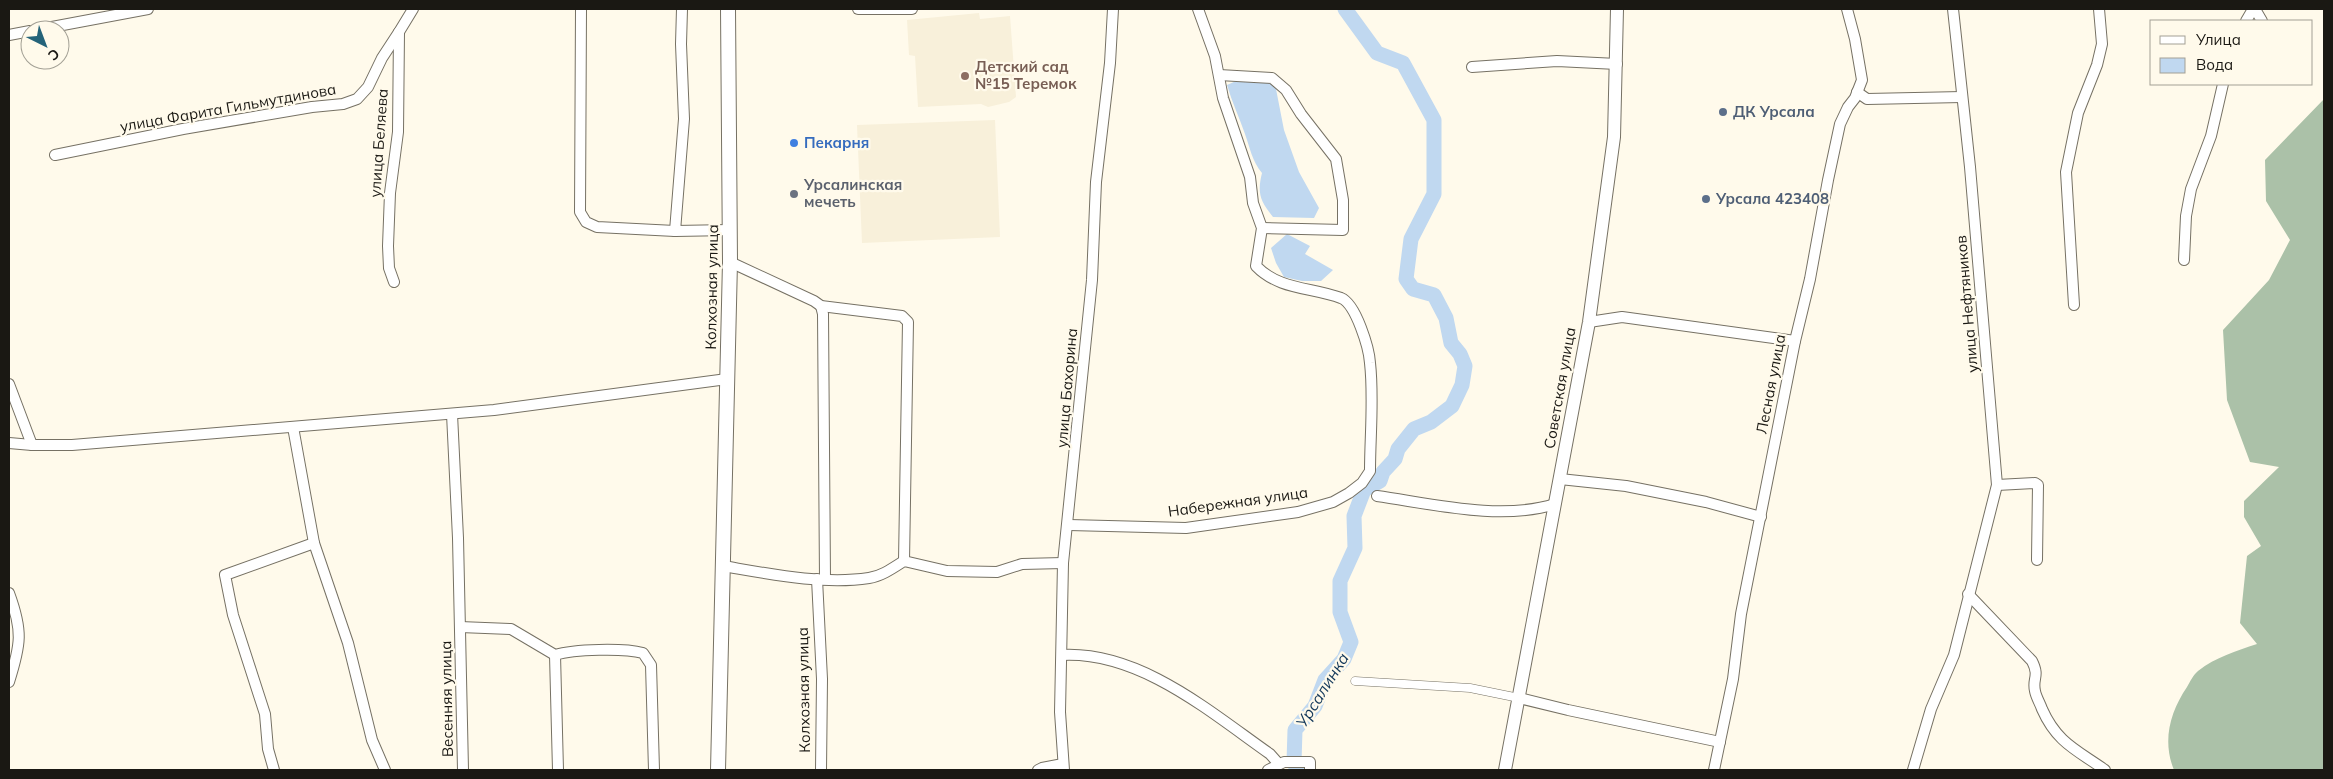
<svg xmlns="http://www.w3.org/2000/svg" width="2333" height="779" font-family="Mulish,sans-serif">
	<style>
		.built { fill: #f8f0da }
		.forest { fill: #abc1a8 }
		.water { fill: #c0d8f0 }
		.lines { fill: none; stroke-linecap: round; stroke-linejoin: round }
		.river { stroke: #c0d8f0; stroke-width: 15 }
		.pedestrian-casing { stroke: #767164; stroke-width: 9 }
		.minor-casing { stroke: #767164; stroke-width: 12 }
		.tertiary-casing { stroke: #767164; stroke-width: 14 }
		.secondary-casing { stroke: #767164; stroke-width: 16 }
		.pedestrian { stroke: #fff; stroke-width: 8 }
		.minor { stroke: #fff; stroke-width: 10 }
		.tertiary { stroke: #fff; stroke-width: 12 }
		.secondary { stroke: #fff; stroke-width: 14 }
		.education-dot { fill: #8d6e63; stroke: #fffaeb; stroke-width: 2 }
		.service-dot { fill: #5c6f8a; stroke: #fffaeb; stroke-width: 2 }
		.shop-dot { fill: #3f7fe0; stroke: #fffaeb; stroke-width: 2 }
		.worship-dot { fill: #6b7280; stroke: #fffaeb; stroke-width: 2 }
		.labels { text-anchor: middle; stroke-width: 4.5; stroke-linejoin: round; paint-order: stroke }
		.education-label { font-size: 15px; font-weight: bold; fill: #785e54; stroke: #fffaeb; text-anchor: start }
		.street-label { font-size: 15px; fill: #1a1813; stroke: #fffaeb }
		.service-label { font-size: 15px; font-weight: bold; fill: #4e5e75; stroke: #fffaeb; text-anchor: start }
		.shop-label { font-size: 15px; font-weight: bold; fill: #366cbe; stroke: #fffaeb; text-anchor: start }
		.worship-label { font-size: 15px; font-weight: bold; fill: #5b616d; stroke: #fffaeb; text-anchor: start }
		.water-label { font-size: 16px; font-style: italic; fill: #13385a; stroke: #fffaeb }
	</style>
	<rect width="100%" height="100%" fill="#fffaeb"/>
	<g class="built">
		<path d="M979,13L980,19L1010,16L1016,97L1009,102L988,107L981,104L918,107L915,56L909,55L907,20Z"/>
		<path d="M995,120L1000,237L862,243L857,125Z"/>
	</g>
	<path class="forest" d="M2324,99V770H2174C2162,741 2170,712 2187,687C2190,682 2193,675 2198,671C2216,657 2236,651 2257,644L2240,623L2247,556L2261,546L2244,517V501L2279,467L2250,462L2227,400L2223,330L2269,280L2290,240L2266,201L2265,160Z"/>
	<g class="water">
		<path d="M1255,80L1271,83L1276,89L1284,130L1299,172L1319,208L1314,218L1273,217C1260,201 1257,193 1262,173C1252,161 1250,148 1245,134C1239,117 1232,102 1227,85L1236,81Z"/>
		<path d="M1287,234L1310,246L1305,254L1333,270L1321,281H1302L1284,277L1276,263L1271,248Z"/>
	</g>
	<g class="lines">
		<path class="river" d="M1297,770L1294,762L1295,730L1315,706L1325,680L1344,659L1351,642L1340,612V581L1355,548L1354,516L1364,490L1380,481L1383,472L1395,459L1398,449L1414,429L1431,422L1452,406L1462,385L1465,366L1460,354L1451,343L1446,318L1434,295L1413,289L1406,279L1411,239L1434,194V120L1403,63L1377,53L1345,9"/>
		<g class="pedestrian-casing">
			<path id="pedestrian" d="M1355,681L1470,688L1519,698"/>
		</g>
		<g class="minor-casing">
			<g id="minor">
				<path d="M581,9L580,212L586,222L597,227L675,231"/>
				<path d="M682,9L681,44L684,119L675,231L730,230"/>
				<path d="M858,9H912"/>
				<path d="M2255,9L2262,21"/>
				<path d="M2246,21L2253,9"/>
				<path d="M36,30L148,9"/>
				<path d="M9,35L30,31"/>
				<path d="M1472,67L1557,61L1617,64"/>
				<path d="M1219,75L1272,78L1286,90L1301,114L1336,159L1343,200V230L1262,228"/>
				<path d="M1857,92L1867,99L1962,97"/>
				<path d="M55,155L183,129L312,107L343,104L357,99L368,87L382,58L399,32"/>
				<path d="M2184,260L2186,216L2191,189L2211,136L2223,84"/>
				<path d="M730,262L814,301L821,306L902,316L908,322L904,561"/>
				<path d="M394,282L389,268L388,246L390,193L398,132L399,32L413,9"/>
				<path d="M2074,305L2066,172L2078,113L2097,65L2102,44L2099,9"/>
				<path d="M821,306L823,314L825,579"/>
				<path d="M1589,322L1622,317L1795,341"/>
				<path d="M9,384L32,445"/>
				<path d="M452,414L458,538L463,770"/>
				<path d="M293,427L314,543L348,643L372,740L385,770"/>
				<path d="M9,443L32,445H72L494,410L727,379"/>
				<path d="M1560,479L1626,486L1706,502L1761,517"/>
				<path d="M1997,485L2035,483L2038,485L2037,560"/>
				<path d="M1377,496C1433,504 1501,521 1555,504"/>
				<path d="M1069,525L1186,528L1298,512L1333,502L1349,493L1362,483L1370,471C1370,436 1374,398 1370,363C1369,348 1356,304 1341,298C1311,287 1279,290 1256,266L1262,228L1253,203L1250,177L1223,98L1215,56L1198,9"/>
				<path d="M723,566C770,574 823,585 869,578C882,576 893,568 904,561L947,571L997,572L1022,564L1063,563"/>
				<path d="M817,579L822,679L821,770"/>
				<path d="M9,593C23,631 21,644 9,682"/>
				<path d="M1968,594L2032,661C2040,677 2032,678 2035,691C2036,697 2040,703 2042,709C2057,743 2077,750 2105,770"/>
				<path d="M460,627L511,629L555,655C574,649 624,648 643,653L651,665L654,770"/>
				<path d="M555,655L558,770"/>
				<path d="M1062,655C1140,651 1210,712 1270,754L1278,763"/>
				<path d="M1519,698L1568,710L1720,742"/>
				<path d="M274,770L268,749L265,714L233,615L225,575L314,543"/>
				<path d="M1038,770L1042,768L1063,764"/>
				<path d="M1064,770L1060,712L1063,563L1092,280L1096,182L1110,63L1113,9"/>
				<path d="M1268,770L1284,762H1310V770"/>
				<path d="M1714,770L1733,679L1741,614L1795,341L1810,279L1828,180L1840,124L1848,107L1855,98L1862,80L1855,39L1847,9"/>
				<path d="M1913,770L1931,709L1954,655L1997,485L1970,167L1953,9"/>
			</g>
		</g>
		<g class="tertiary-casing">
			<path id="tertiary" d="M1505,770L1589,322L1614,137L1617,9"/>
		</g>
		<g class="secondary-casing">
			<path id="secondary" d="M718,770L730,262L728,9"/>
		</g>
		<use href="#pedestrian" class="pedestrian"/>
		<use href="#minor" class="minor"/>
		<use href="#tertiary" class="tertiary"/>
		<use href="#secondary" class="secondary"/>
	</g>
	<circle class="education-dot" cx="965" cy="76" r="5"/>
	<g class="service-dot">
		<circle cx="1723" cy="112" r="5"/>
		<circle cx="1706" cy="199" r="5"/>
	</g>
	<circle class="shop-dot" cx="794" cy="143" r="5"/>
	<circle class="worship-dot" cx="794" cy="194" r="5"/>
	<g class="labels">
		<g class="education-label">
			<text x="975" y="72">Детский сад<tspan x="975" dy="17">№15 Теремок</tspan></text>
		</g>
		<g class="street-label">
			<text transform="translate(228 108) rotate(-10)" y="5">улица Фарита Гильмутдинова</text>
			<text transform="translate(379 143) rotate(-86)" y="5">улица Беляева</text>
			<text transform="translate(712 287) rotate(-89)" y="5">Колхозная улица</text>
			<text transform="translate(1967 304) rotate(-95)" y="5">улица Нефтяников</text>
			<text transform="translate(1771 384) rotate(-79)" y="5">Лесная улица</text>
			<text transform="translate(1067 388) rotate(-85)" y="5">улица Бахорина</text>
			<text transform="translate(1560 388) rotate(-80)" y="5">Советская улица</text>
			<text transform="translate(1238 502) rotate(-8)" y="5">Набережная улица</text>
			<text transform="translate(804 690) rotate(-91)" y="5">Колхозная улица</text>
			<text transform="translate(447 699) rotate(-91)" y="5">Весенняя улица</text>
		</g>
		<g class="service-label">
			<text x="1733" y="117">ДК Урсала</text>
			<text x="1716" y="204">Урсала 423408</text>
		</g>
		<g class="shop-label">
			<text x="804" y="148">Пекарня</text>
		</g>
		<g class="worship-label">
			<text x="804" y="190">Урсалинская<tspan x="804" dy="17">мечеть</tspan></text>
		</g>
		<g class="water-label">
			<text transform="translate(1322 690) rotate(-58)" y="6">Урсалинка</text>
		</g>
	</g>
	<rect width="2333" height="779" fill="none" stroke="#1a1813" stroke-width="20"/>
	<rect x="2150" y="20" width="162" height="65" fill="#fffaeb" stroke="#a3a095"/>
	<rect x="2160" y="36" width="25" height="8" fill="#ffffff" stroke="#a3a095"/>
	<text x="2196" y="45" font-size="15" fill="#1a1813">Улица</text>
	<rect x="2160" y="58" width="25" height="15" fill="#c0d8f0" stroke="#a3a095"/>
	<text x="2196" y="70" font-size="15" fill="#1a1813">Вода</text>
	<g transform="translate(45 45) rotate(138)"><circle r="24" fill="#fffaeb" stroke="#a3a095"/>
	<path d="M0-4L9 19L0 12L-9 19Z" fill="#246379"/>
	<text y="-8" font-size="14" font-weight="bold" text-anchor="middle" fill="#1a1813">С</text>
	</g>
</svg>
